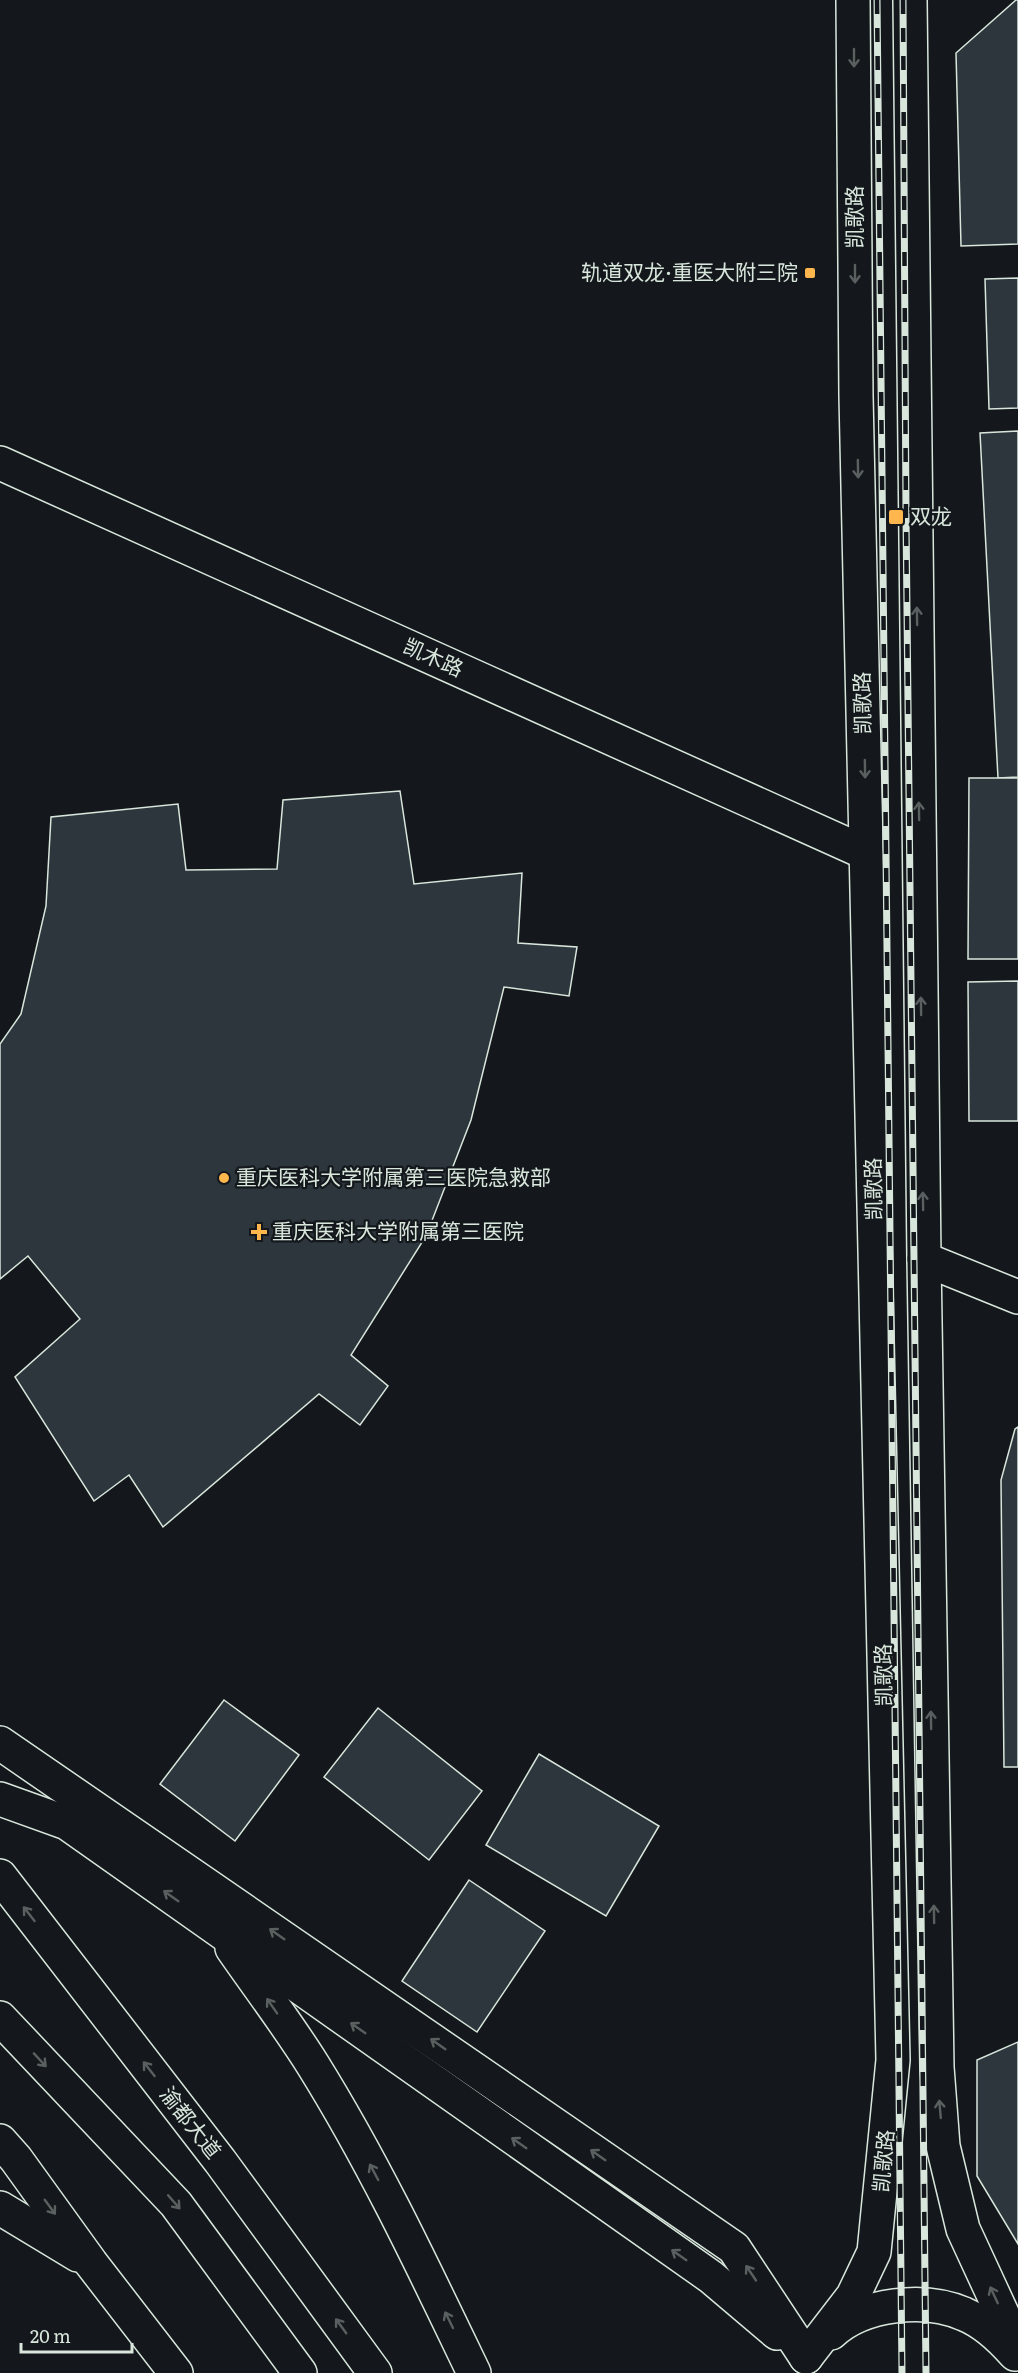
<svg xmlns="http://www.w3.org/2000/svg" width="1018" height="2373" font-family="Literata,'Noto Sans SC',serif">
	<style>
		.building { fill: #2c363c; stroke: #d8e6dc; stroke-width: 1.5 }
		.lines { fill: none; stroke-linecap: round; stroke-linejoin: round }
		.street-casing { stroke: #d8e6dc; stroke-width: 36 }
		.primary-casing { stroke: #d8e6dc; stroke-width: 36 }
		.highway-casing { stroke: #d8e6dc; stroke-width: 36 }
		.street { stroke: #14181c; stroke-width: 33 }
		.primary { stroke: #14181c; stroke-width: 33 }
		.highway { stroke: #14181c; stroke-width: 33 }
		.rail-casing { stroke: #d8e6dc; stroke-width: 7 }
		.rail { stroke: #14181c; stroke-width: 4.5; stroke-dasharray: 14; stroke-linecap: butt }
		.oneway { stroke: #59605f }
		.poi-dot { fill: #ffb74d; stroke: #14181c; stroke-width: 2 }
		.labels { text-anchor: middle; stroke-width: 4.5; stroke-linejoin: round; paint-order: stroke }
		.street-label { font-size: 21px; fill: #d8e6dc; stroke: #14181c }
		.poi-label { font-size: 21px; fill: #d8e6dc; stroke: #14181c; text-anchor: start }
	</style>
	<rect width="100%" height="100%" fill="#14181c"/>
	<g class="building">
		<path d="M1016,0H1018V244L961,246L956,53Z"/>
		<path d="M1018,278V408L989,409L985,279Z"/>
		<path d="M1018,431V777L998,778L980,433Z"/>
		<path d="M969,778H1018V959H968Z"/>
		<path d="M400,791L414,884L522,873L518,943L577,947L569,996L504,987L471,1120L426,1236L351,1355L388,1386L360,1425L319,1394L163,1527L129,1475L94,1501L15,1377L80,1319L28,1256L0,1279V1044L21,1014L46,906L51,817L178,804L186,870L277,869L283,800Z"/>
		<path d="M1018,981V1121H969L968,982Z"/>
		<path d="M1018,1427V1767H1004L1001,1480L1015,1429Z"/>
		<path d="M224,1700L299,1755L235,1841L160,1784Z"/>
		<path d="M378,1708L482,1791L429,1860L324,1777Z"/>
		<path d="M539,1754L659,1826L606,1916L486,1845Z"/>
		<path d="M469,1880L545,1931L477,2032L402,1981Z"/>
		<path d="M1018,2042V2244L977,2176V2060Z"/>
	</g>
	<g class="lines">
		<g class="street-casing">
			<g id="street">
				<path d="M0,463L866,853"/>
				<path d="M924,1259L1018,1297"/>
			</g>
		</g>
		<g class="primary-casing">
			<g id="primary">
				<path d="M910,0L924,1259L937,2067L943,2146L963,2229L1018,2348"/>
				<path d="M831,2333C863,2303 925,2297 964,2314C984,2322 1001,2338 1015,2354"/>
				<path d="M806,2357L853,2296L874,2252L893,2060L856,396L853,0"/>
			</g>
		</g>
		<g class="highway-casing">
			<g id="highway">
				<path d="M0,1743L734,2248L806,2357"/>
				<path d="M0,1799L67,1823L711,2277L777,2333"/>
				<path d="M0,1876L220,2161L375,2373"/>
				<path d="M232,1948C259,1987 288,2025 313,2065C374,2163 424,2269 474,2373"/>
				<path d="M0,2018L176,2204L300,2373"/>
				<path d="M0,2141L16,2159L91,2263L176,2373"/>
				<path d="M0,2208L78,2255"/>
			</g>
		</g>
		<use href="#street" class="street"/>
		<use href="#primary" class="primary"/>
		<use href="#highway" class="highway"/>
		<g class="rail-casing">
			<g id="rail">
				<path d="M877,0L902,2373"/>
				<path d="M903,0L906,518L926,2373"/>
			</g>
		</g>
		<use href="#rail" class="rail"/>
	</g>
	<defs><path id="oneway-shaft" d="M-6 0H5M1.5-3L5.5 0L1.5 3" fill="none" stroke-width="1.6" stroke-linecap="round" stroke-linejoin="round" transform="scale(1.5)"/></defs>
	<g class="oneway">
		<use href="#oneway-shaft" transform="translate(854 58) rotate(90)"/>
		<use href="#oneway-shaft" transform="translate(855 274) rotate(90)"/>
		<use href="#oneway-shaft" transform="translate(858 469) rotate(89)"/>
		<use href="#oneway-shaft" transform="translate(917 616) rotate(-91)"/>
		<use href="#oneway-shaft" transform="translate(865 769) rotate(89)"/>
		<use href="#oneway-shaft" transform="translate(919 811) rotate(-91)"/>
		<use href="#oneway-shaft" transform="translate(921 1006) rotate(-91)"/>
		<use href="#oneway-shaft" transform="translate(923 1201) rotate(-91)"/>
		<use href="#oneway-shaft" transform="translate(931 1720) rotate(-91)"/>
		<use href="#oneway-shaft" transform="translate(171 1896) rotate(-145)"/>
		<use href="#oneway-shaft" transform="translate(29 1914) rotate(-128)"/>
		<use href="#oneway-shaft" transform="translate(934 1914) rotate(-91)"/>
		<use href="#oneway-shaft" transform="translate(277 1934) rotate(-145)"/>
		<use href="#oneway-shaft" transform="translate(272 2006) rotate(-125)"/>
		<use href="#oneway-shaft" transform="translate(358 2028) rotate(-145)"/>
		<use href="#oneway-shaft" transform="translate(438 2044) rotate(-145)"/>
		<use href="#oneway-shaft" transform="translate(40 2060) rotate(47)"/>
		<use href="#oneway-shaft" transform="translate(149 2069) rotate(-128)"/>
		<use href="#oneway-shaft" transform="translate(940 2109) rotate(-95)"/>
		<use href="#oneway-shaft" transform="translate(519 2143) rotate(-145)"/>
		<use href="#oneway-shaft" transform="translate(598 2155) rotate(-145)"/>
		<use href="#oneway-shaft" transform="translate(374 2172) rotate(-118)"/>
		<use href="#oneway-shaft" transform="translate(174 2202) rotate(49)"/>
		<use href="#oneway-shaft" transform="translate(50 2207) rotate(54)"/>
		<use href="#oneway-shaft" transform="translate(679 2255) rotate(-145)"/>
		<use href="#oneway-shaft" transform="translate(751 2273) rotate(-124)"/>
		<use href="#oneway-shaft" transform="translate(994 2295) rotate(-115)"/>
		<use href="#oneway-shaft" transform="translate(449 2320) rotate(-116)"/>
		<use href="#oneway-shaft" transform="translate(341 2326) rotate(-126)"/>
	</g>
	<g class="poi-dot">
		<rect x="804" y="267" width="12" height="12" rx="3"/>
		<rect x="888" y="509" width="16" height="16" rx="3"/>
		<circle cx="224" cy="1178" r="6"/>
		<path d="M256 1223h6v6h6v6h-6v6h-6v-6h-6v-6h6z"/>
	</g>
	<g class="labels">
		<g class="street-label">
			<text transform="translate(855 217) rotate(-90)" y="7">凯歌路</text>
			<text transform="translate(433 658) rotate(24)" y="7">凯木路</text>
			<text transform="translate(863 703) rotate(-91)" y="7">凯歌路</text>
			<text transform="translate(874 1189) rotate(-91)" y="7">凯歌路</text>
			<text transform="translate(884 1675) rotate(-91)" y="7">凯歌路</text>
			<text transform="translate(190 2123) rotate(52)" y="7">渝都大道</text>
			<text transform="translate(884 2161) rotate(-85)" y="7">凯歌路</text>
		</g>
		<g class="poi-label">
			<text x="798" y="280" text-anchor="end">轨道双龙·重医大附三院</text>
			<text x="910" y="524">双龙</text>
			<text x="236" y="1185">重庆医科大学附属第三医院急救部</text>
			<text x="272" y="1239">重庆医科大学附属第三医院</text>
		</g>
	</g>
	<path d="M21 2343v9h111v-9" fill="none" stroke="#d8e6dc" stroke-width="3"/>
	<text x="30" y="2343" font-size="18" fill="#d8e6dc" stroke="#14181c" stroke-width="4.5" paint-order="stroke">20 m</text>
</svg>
